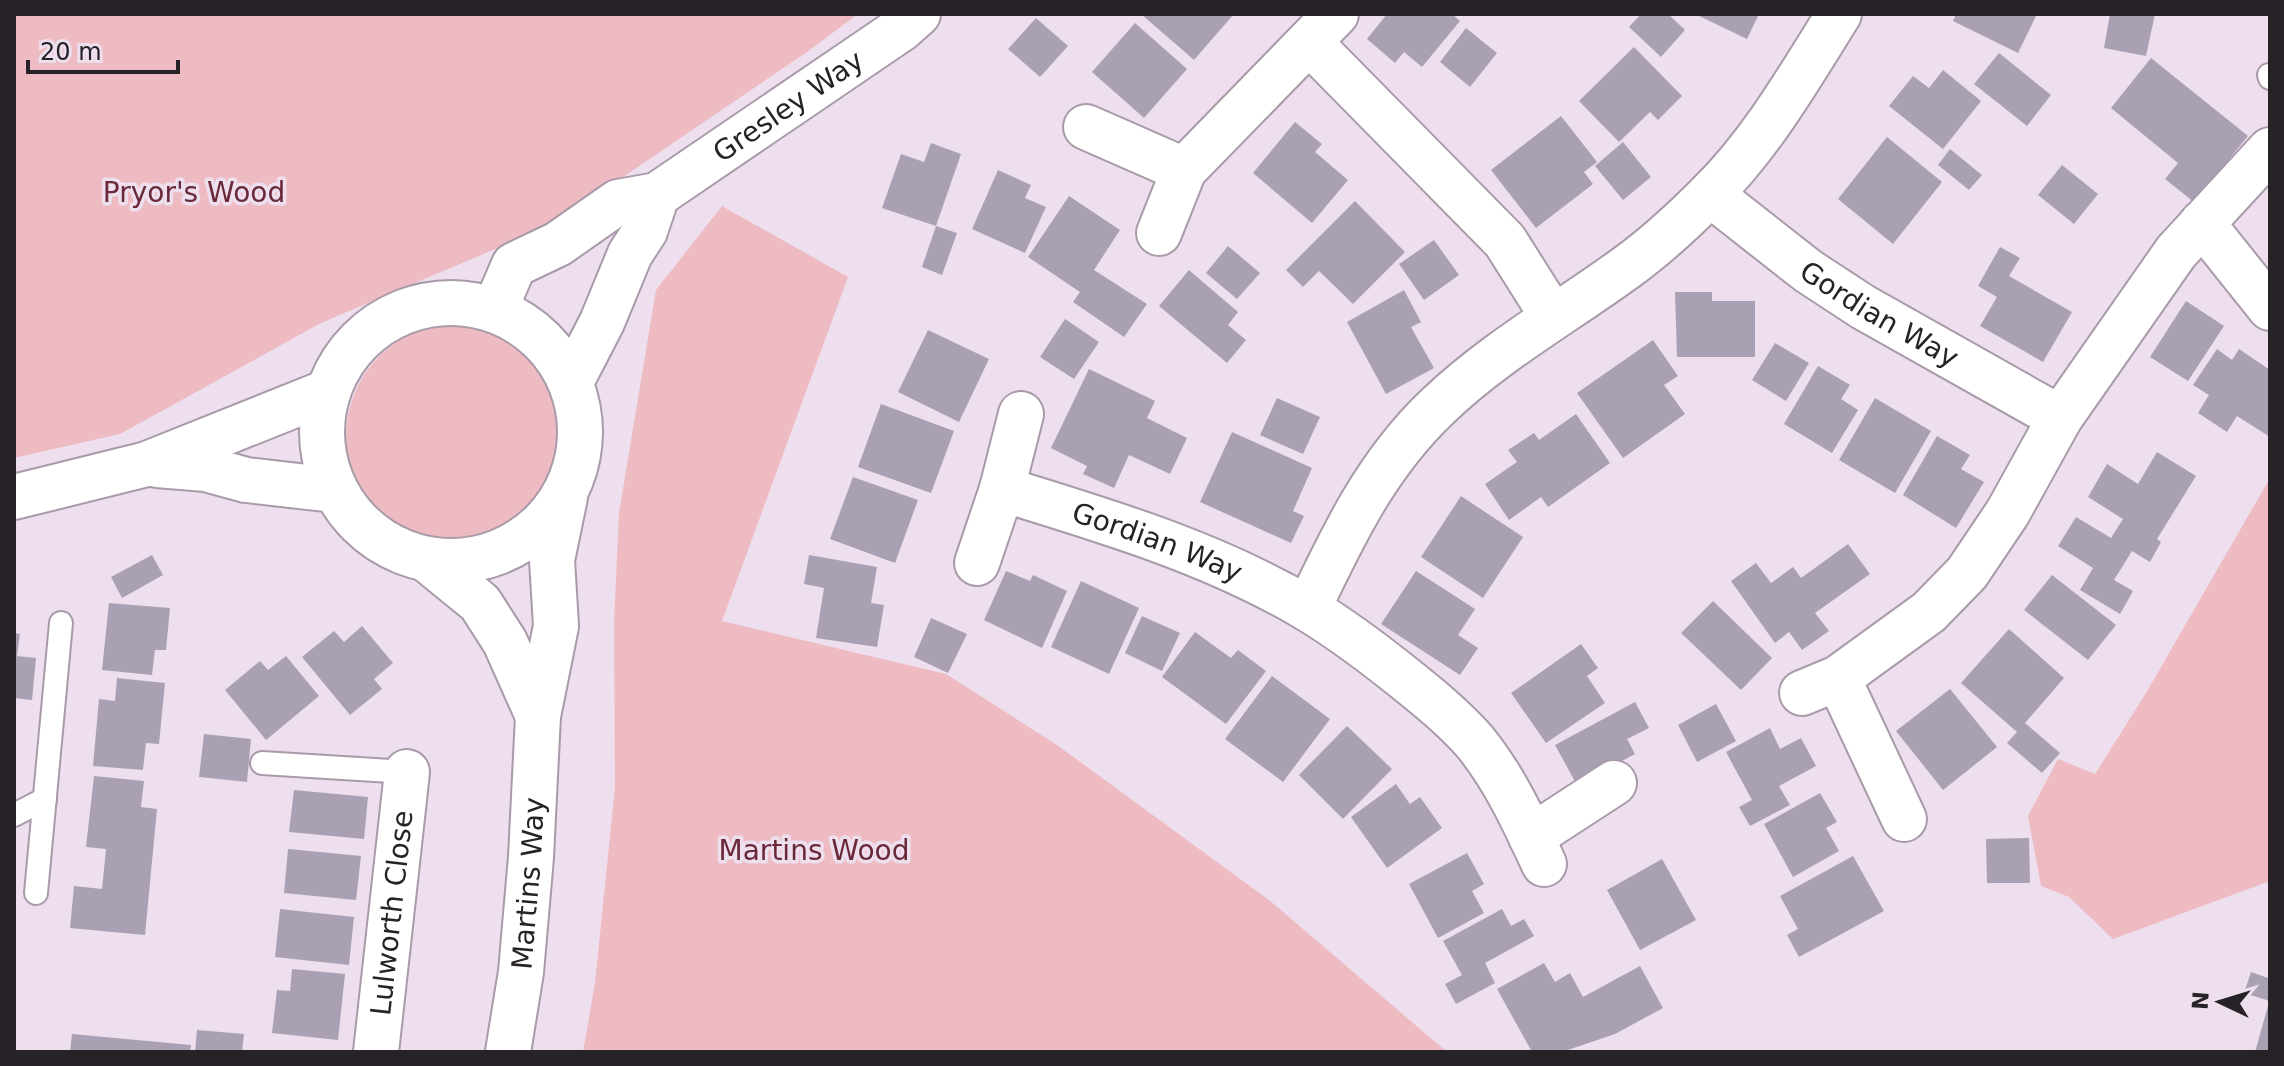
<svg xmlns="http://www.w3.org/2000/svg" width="2284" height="1066" font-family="'DejaVu Sans',sans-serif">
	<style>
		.green { fill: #eebbc2 }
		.building { fill: #a9a1b3 }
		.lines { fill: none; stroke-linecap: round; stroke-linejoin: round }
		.lane-casing { stroke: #a99aa9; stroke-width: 26 }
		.street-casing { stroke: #a99aa9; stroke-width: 48 }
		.secondary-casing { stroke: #a99aa9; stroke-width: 48 }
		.lane { stroke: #fff; stroke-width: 22 }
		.street { stroke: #fff; stroke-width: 44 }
		.secondary { stroke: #fff; stroke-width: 44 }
		.labels { text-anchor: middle; stroke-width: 7; stroke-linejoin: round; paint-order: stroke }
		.street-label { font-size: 28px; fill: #272227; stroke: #eedfee }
		.park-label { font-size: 28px; fill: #6a2938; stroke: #eedfee }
	</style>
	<rect width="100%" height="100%" fill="#eedfee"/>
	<g class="green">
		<path d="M14,14H858L807,52L554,224L321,323L120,434L14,458Z"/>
		<path d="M722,206L848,277L722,621L946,674L1057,745L1269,900L1447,1052H583L595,983L615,787L614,622L619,513L656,290Z"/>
		<circle cx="461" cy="437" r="115"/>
		<path d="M2270,478V881L2113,939L2069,897L2041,886L2028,816L2058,759L2095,774L2146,693Z"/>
	</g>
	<g class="building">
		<path d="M1141,14H1234L1194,60Z"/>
		<path d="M1387,14H1452L1460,21L1422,67L1404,52L1395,63L1367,39Z"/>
		<path d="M1641,14H1668L1685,30L1661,57L1629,27Z"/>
		<path d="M1695,14H1759L1747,39Z"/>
		<path d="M1956,14H2037L2018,53L1953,21Z"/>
		<path d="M2110,14H2155L2146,56L2104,48Z"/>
		<path d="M1036,18L1068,46L1040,77L1008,49Z"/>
		<path d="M1135,23L1187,69L1144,118L1092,72Z"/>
		<path d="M1466,28L1497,53L1470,87L1440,62Z"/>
		<path d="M1634,47L1682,96L1658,120L1650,112L1619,142L1579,101Z"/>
		<path d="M1999,53L2051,95L2027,126L1974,84Z"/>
		<path d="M2151,58L2248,136L2194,202L2165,179L2178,163L2111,108Z"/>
		<path d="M1943,70L1981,101L1943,149L1889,106L1913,76L1929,88Z"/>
		<path d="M1561,116L1597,162L1584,172L1593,184L1536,228L1491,170Z"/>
		<path d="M1295,122L1322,144L1315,152L1348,180L1312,223L1253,173Z"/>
		<path d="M1887,137L1942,182L1893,244L1838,199Z"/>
		<path d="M1623,142L1651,177L1623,200L1595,166Z"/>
		<path d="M931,143L961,154L936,226L882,208L901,154L924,162Z"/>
		<path d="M1950,149L1982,175L1969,190L1938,165Z"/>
		<path d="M2062,165L2098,194L2074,224L2038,195Z"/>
		<path d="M998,170L1031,185L1025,198L1046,207L1025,253L972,229Z"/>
		<path d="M1069,196L1120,230L1094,270L1147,304L1124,337L1073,302L1080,292L1028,257Z"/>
		<path d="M1355,201L1405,252L1353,304L1319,271L1303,287L1286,270Z"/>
		<path d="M936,226L957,233L942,275L922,267Z"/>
		<path d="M1434,240L1459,275L1424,300L1399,264Z"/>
		<path d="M1228,246L1260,273L1237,299L1206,273Z"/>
		<path d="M2000,247L2020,258L2009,276L2072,312L2043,362L1980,326L1997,297L1978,286Z"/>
		<path d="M1189,270L1238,312L1228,325L1246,340L1227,363L1159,306Z"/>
		<path d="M1404,290L1421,322L1411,327L1434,368L1386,394L1347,322Z"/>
		<path d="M1675,292H1712V301H1755V357H1677Z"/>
		<path d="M2186,301L2224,326L2188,381L2150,357Z"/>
		<path d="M1065,319L1099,342L1074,379L1040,357Z"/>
		<path d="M928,330L989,359L959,422L898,392Z"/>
		<path d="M1653,340L1678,376L1664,385L1685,414L1623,458L1577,393Z"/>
		<path d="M1775,343L1809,363L1786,401L1752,380Z"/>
		<path d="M2217,349L2232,360L2239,349L2270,370V437L2237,416L2227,432L2198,413L2209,395L2193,385Z"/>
		<path d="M1818,366L1850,385L1841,399L1858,410L1832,453L1784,424Z"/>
		<path d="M1089,369L1155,401L1147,418L1187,438L1170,474L1129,455L1114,488L1083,474L1087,466L1051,448Z"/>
		<path d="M1277,398L1320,417L1303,454L1260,435Z"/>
		<path d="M1875,398L1931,431L1895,493L1839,460Z"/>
		<path d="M881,404L954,431L931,493L858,467Z"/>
		<path d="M1576,414L1610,463L1548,507L1541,497L1509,520L1485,484L1517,462L1508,450L1534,433L1539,440Z"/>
		<path d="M1232,432L1312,468L1293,511L1304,516L1291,543L1200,502Z"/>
		<path d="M1937,436L1970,455L1961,469L1984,482L1956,528L1903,495Z"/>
		<path d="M2157,452L2196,476L2157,539L2161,542L2150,562L2132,551L2114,580L2133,591L2120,614L2080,590L2093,568L2058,546L2076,517L2111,538L2123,519L2088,497L2107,464L2138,484Z"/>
		<path d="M853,477L918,500L895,563L830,539Z"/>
		<path d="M1461,496L1523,537L1483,598L1421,557Z"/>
		<path d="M1848,544L1870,574L1815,613L1829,631L1802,650L1789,632L1775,643L1731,581L1756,563L1771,583L1793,567L1801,578Z"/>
		<path d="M152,555L163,575L122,598L111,577Z"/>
		<path d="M809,555L877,567L871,603L884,605L877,647L816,638L824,588L804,584Z"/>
		<path d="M1006,571L1030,581L1033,575L1067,591L1042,648L984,620Z"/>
		<path d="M1416,571L1475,609L1458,635L1478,648L1460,675L1381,624Z"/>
		<path d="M2052,575L2116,625L2088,660L2024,610Z"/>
		<path d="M1081,581L1139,608L1109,674L1051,647Z"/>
		<path d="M1713,601L1772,658L1741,690L1681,633Z"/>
		<path d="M109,603L170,608L166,650H155L152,675L102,670Z"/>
		<path d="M1142,616L1180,633L1162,671L1125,653Z"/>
		<path d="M931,618L967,634L948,673L914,657Z"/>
		<path d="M362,626L393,663L374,679L382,689L350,715L302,657L334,631L344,642Z"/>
		<path d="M2009,629L2064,678L2025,723L2060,753L2042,773L2007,743L2017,732L1961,683Z"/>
		<path d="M1195,632L1231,658L1238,650L1266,671L1226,724L1162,677Z"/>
		<path d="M14,633L20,634L17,656L36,658L32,700L14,698Z"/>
		<path d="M1581,644L1598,668L1587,676L1605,703L1546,743L1511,693Z"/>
		<path d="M286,656L319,696L266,740L225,690L260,661L268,670Z"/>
		<path d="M1272,676L1330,719L1283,782L1225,739Z"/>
		<path d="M117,678L165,683L159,744L146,743L143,770L93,766L99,699L115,701Z"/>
		<path d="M1950,689L1997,747L1943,790L1896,731Z"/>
		<path d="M1635,702L1649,728L1627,739L1635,754L1577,785L1555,745Z"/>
		<path d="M1716,704L1736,741L1697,762L1678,725Z"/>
		<path d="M1347,726L1392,769L1343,819L1299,775Z"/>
		<path d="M1770,728L1780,749L1801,738L1816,766L1779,786L1790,805L1750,826L1739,807L1752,800L1726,752Z"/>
		<path d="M204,734L251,739L247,782L199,777Z"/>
		<path d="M94,776L144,781L141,807L157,809L145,935L70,928L74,886L102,889L106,849L86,847Z"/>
		<path d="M1396,784L1410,804L1420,797L1442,828L1387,868L1351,817Z"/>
		<path d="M294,790L368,797L364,839L289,832Z"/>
		<path d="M1820,793L1837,822L1826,828L1839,851L1793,877L1764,824Z"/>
		<path d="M2029,838L2030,883H1987L1986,839Z"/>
		<path d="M288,849L361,856L356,900L284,893Z"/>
		<path d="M1467,853L1484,884L1472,891L1484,913L1438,938L1409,884Z"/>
		<path d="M1853,856L1884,911L1799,957L1787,935L1798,929L1780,896Z"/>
		<path d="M1662,859L1696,920L1640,950L1607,890Z"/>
		<path d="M280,909L354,917L349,965L275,957Z"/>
		<path d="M1502,909L1511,926L1524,919L1534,936L1485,963L1495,983L1456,1004L1445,984L1462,975L1443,941Z"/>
		<path d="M1544,963L1555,982L1570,973L1583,997L1640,966L1663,1008L1615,1034L1562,1052H1532L1497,989Z"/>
		<path d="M292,969L345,974L338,1040L272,1033L277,990L290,991Z"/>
		<path d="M2251,972L2268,978L2270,973V1001L2244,993Z"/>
		<path d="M2269,1002L2270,1052H2255L2257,1045Z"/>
		<path d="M197,1030L244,1034L242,1052H195Z"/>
		<path d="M72,1034L191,1045L190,1052H70Z"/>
	</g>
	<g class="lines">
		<g class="lane-casing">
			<g id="lane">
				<path d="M2269,75L2270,78"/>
				<path d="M262,763L407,772"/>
				<path d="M14,815L45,799"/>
				<path d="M36,893L61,623"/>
			</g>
		</g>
		<g class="street-casing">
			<g id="street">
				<path d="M1310,43L1505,241L1553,317"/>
				<path d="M1086,127L1184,170"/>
				<path id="s1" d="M1710,194L1808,271L1863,307L2060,418"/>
				<path d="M2202,223L2270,308"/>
				<path d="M1159,233L1184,170L1336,14"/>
				<path id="s2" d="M1002,489C1106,521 1214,553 1308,609C1341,629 1373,653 1403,677C1428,697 1454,718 1475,742C1505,779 1524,821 1544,864"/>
				<path d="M977,563L1002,489L1021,414"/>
				<path d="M1308,609C1343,535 1377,464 1437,407C1494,352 1564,313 1627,267C1656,246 1684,220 1709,195C1762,143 1800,76 1839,14"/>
				<path d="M1838,678L1904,819"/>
				<path d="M1802,693L1838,678L1929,612L1967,573L2008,512L2060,418L2176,252L2270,150"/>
				<path d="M1531,837L1614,783"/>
				<path id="s3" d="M376,1052L407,772"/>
			</g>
		</g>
		<g class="secondary-casing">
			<g id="secondary">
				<circle cx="451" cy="432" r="129"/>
				<path id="s4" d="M495,309L514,265L558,244L618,202L657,195L901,29L918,14"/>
				<path d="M571,382L602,322L630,254L645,231L657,195"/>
				<path d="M157,465L206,469L246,480L334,490"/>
				<path d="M14,497L147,464L327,392"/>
				<path d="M426,559L480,603L505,642L538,716"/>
				<path id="s5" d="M508,1052L521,972L531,857L538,716L556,626L552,560L565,497"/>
			</g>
		</g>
		<use href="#lane" class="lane"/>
		<use href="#street" class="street"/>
		<use href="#secondary" class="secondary"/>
	</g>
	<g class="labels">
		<g class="street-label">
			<text dy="10" stroke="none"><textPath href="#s4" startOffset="368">Gresley Way</textPath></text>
			<text dy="10" stroke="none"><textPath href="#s1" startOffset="208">Gordian Way</textPath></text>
			<text dy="10" stroke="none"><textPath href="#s2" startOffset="164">Gordian Way</textPath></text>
			<text dy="10" stroke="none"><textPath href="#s5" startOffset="170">Martins Way</textPath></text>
			<text dy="10" stroke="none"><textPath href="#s3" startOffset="140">Lulworth Close</textPath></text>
		</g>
		<g class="park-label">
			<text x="194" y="202">Pryor's Wood</text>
			<text x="814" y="860">Martins Wood</text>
		</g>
	</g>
	<rect width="2284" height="1066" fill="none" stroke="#272227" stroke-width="32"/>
	<g transform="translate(2220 1002) rotate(274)" stroke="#eedfee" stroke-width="6" paint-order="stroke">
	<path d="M0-6L14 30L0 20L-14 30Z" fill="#272227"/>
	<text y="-12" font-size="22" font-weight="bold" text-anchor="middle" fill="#272227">N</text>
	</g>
	<path d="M28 60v12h150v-12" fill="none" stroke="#272227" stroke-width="4"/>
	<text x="40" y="60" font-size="24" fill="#272227" stroke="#eedfee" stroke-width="6" paint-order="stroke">20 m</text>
</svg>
